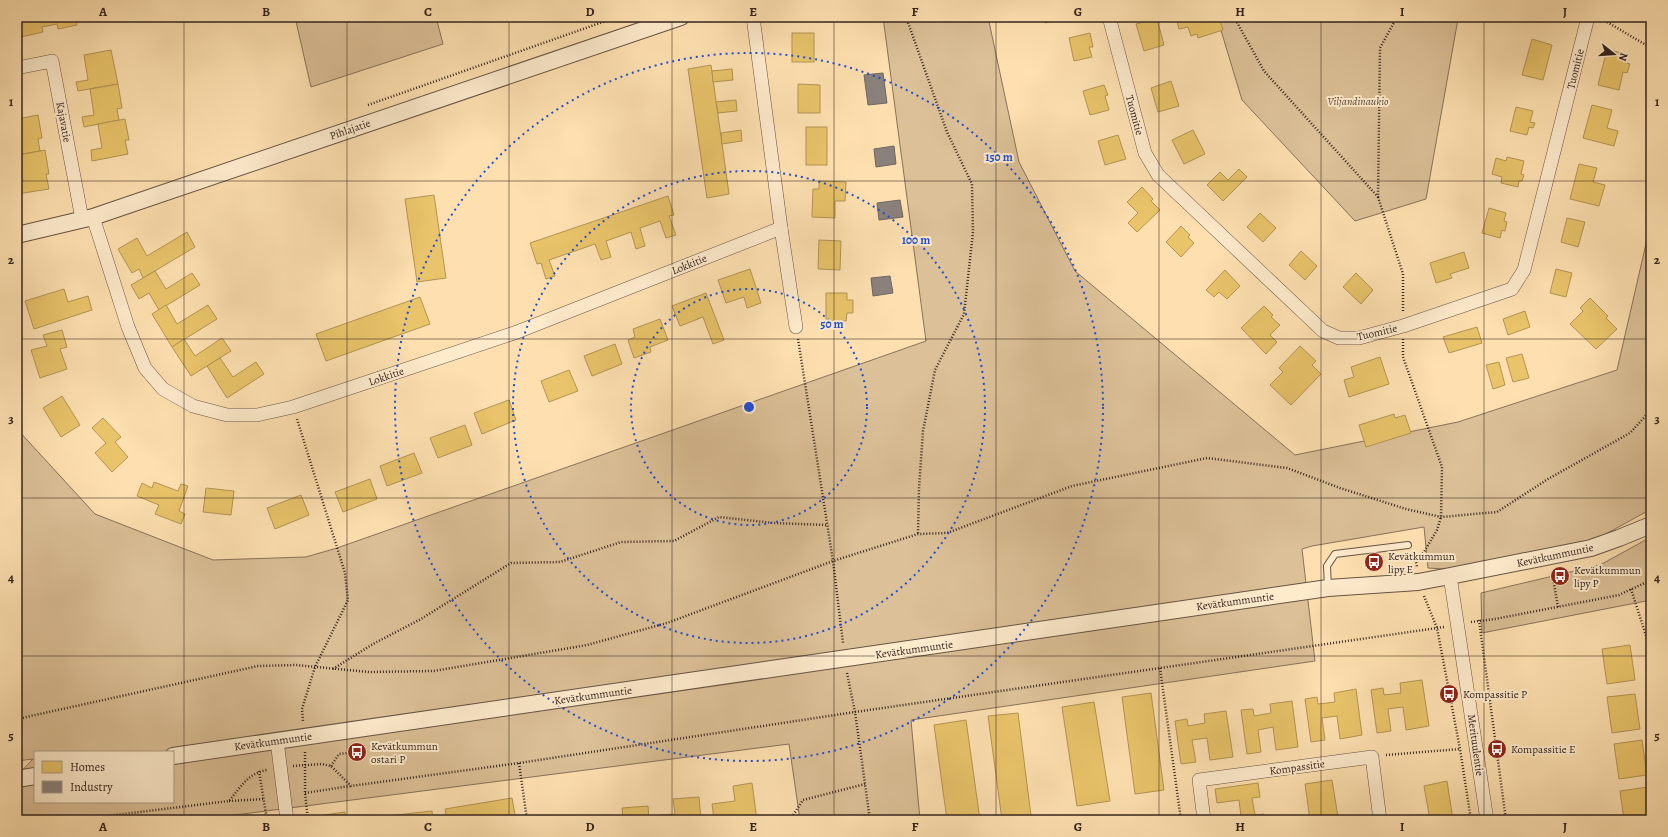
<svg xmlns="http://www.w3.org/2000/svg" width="1668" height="837" font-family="Alegreya,serif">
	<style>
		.green { fill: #dcc097; stroke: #88725b; fill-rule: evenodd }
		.homes { fill: #e9c46a; stroke: #b39454 }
		.industry { fill: #8a817c; stroke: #706560 }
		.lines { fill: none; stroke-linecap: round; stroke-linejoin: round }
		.service-casing { stroke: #665343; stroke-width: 8 }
		.minor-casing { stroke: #665343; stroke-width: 14 }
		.tertiary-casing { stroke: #665343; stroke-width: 18 }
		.path { stroke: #34241f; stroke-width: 2.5; stroke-dasharray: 1 2; stroke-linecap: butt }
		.service { stroke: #feebcc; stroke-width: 6 }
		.minor { stroke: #feebcc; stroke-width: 13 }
		.tertiary { stroke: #feebcc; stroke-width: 16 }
		.grid { fill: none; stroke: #34241f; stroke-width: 1; stroke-opacity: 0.55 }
		.ring { fill: none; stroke: #1d4ed8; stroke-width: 2; stroke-dasharray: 2 4 }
		.labels { text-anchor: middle; stroke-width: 4; stroke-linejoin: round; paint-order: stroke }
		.street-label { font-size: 11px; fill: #34241f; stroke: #feebcc }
		.park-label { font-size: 11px; font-style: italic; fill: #5e4b3d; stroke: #feebcc }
		.poi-label { font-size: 11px; fill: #34241f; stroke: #feebcc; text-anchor: start }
		.centre { fill: #1d4ed8; stroke: #feebcc; stroke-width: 2 }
		.ring-label { font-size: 12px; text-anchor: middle; font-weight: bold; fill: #1d4ed8; stroke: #feebcc; stroke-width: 4; stroke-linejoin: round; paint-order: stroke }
		.neatline { fill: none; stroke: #34241f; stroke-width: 1.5 }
		.grid-label { font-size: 13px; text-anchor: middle; font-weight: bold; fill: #34241f }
	</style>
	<rect width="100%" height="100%" fill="#fee0b0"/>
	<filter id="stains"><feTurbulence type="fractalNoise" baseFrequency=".005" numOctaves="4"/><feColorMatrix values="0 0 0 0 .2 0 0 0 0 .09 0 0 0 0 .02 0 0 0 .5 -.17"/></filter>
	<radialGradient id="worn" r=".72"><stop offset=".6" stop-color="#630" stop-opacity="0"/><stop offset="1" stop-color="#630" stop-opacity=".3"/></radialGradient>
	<g class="green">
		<path d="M295,17H436L443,44L311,87Z"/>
		<path d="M883,17H988L1019,162L1075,271L1295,455L1458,422L1617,370L1651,222V509L1586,545L1461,570L1428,568L1424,527L1312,546L1302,549L1315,661L911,720L920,820H800L789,744L196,820H17V776L33,759L17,761V429L95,514L213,560L306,557L337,548L926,341ZM35,752H173V802H35Z"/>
		<path d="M1217,17H1457L1458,19L1426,199L1355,221L1242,100Z"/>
		<path d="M1651,537V600L1482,633L1481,593L1600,565Z"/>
	</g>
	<g class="homes">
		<path d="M17,17H89L76,20L77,25L58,29L57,24L42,27L43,32L21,37L20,31L17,32Z"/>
		<path d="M1044,17H1062V18L1045,23Z"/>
		<path d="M1176,17H1219L1223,30L1198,38L1197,34L1191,36L1188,27L1179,29Z"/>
		<path d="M1157,19L1164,45L1144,51L1136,24Z"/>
		<rect x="792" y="33" width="22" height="29"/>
		<path d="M1090,33L1093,47H1089L1092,57L1074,61L1069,38Z"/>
		<path d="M1532,39L1552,45L1543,80L1522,75Z"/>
		<path d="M1607,49L1628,55L1626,63L1630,64L1627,73L1623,72L1619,90L1598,85Z"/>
		<path d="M111,50L118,84L78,91L76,82L88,80L84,55Z"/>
		<path d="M711,65L729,194L707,198L688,69Z"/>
		<path d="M732,69L733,80L713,82L712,71Z"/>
		<path d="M1171,81L1179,106L1158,112L1151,88Z"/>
		<path d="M118,84L122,108L117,109L119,120L84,127L82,117L94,115L90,89Z"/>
		<path d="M798,84L820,85V113H798Z"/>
		<path d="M1104,85L1108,95L1105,96L1109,110L1090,115L1083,91Z"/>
		<path d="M736,100L737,111L718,113L716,102Z"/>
		<path d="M1592,105L1612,110L1607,128L1618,131L1614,146L1583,138Z"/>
		<path d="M1516,107L1533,111L1530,122L1535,123L1533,128L1529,127L1527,135L1510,131Z"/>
		<path d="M38,115L42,138L38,139L40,151L17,155V119Z"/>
		<path d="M125,119L129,140H125L128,154L92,161L91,150L102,148L98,124Z"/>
		<rect x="806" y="127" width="21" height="38"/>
		<path d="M741,130L742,141L722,144L721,133Z"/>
		<path d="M1193,130L1205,154L1184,164L1172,140Z"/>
		<path d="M1118,135L1126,159L1105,165L1098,141Z"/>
		<path d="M45,150L49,174H46L49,189L17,194V182L23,181L18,155Z"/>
		<path d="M1507,157L1524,161L1521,174L1524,175L1522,181H1519L1518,187L1501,183L1502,177L1492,174L1496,158L1506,161Z"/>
		<path d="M1579,164L1597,168L1593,182L1605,185L1599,206L1570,199Z"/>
		<path d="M1239,169L1247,177L1223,201L1207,185L1220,172L1228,180Z"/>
		<path d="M819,181L846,182L845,201H835V218L812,217L813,189H819Z"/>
		<path d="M1142,187L1153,199L1151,201L1160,210L1137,232L1128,223L1138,213L1127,202Z"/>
		<path d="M434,195L446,278L417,282L405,199Z"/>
		<path d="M668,196L674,215L669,216L676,235L666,238L660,221L640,228L645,246L636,249L631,232L606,241L611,257L601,260L595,244L549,260L555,276L546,279L541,263L537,264L530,243Z"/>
		<path d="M1489,208L1506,213L1504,221L1507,222L1505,231L1502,230L1500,238L1482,233Z"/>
		<path d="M1260,213L1276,228L1263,242L1247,227Z"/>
		<path d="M1567,218L1585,222L1578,247L1561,242Z"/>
		<path d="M1181,226L1190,235L1188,237L1194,243L1181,257L1166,242Z"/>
		<path d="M187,232L195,247L143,278L139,269L132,273L118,249L137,238L147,256Z"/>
		<path d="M819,240L841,241L840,270L818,269Z"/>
		<path d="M1301,251L1317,266L1305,280L1289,265Z"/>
		<path d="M1464,252L1469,268L1450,274L1452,278L1436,283L1430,263Z"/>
		<path d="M750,269L761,303L747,308L744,297L726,303L718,280Z"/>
		<path d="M1556,269L1572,273L1566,297L1550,293Z"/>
		<path d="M1225,270L1240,286L1227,299L1219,292L1214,297L1206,290Z"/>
		<path d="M155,271L166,289L192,273L200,285L159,310L149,293L139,299L131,285Z"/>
		<path d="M1356,273L1373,290L1361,304L1343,287Z"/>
		<path d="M64,289L68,302L88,296L92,310L34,329L25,301Z"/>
		<path d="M706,293L724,340L713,344L703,317L680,326L672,306Z"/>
		<path d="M826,293H847V300H853V313H847L846,321H826Z"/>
		<path d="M420,297L430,324L326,361L316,334Z"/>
		<path d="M1590,298L1608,316L1606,318L1617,329L1596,349L1570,324L1583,311L1580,308Z"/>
		<path d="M166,305L177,324L208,305L217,319L172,347L152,314Z"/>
		<path d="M1264,306L1273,315L1271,317L1280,325L1270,335L1277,342L1266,354L1241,328Z"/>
		<path d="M1525,311L1530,327L1508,335L1503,319Z"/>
		<path d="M660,319L668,340L650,347L651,352L634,358L628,340L635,337L633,329Z"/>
		<path d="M1477,327L1482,343L1449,353L1443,337Z"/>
		<path d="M62,330L67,347L60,349L67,369L40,378L31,350L47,346L43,335Z"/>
		<path d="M222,338L231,351L191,376L172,347L184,339L195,356Z"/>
		<path d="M615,344L622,364L592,376L584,356Z"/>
		<path d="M1300,346L1316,361L1312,365L1321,374L1291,405L1270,385L1283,372L1279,368Z"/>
		<path d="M1522,354L1529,378L1513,382L1506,358Z"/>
		<path d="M1380,357L1389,384L1349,397L1344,380L1354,377L1351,367Z"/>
		<path d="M220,358L233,377L256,362L264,374L227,398L207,366Z"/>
		<path d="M1499,362L1505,385L1493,389L1486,365Z"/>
		<path d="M569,370L578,391L549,402L541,381Z"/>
		<path d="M62,396L80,425L61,437L43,408Z"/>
		<path d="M509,400L516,420L482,434L474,413Z"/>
		<path d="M1394,414L1395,418L1405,415L1411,433L1366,447L1359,425Z"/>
		<path d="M103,418L121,437L115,442L128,457L112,472L95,453L106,443L92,428Z"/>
		<path d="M465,425L472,445L438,458L430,438Z"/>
		<path d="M414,453L422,473L387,486L380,466Z"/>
		<path d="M370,479L377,499L343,512L335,492Z"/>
		<path d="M154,482L178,491L181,484L188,486L179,511L185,514L181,524L155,514L159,505L137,496L142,483L152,488Z"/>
		<path d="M206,488L234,491L231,515L203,512Z"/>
		<path d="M301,495L309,515L275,529L267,508Z"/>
		<path d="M1630,645L1635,680L1607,684L1602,649Z"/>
		<path d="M1422,680L1429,726L1406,730L1403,707L1388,709L1391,731L1377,733L1371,690L1383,688L1384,695L1401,693L1400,683Z"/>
		<path d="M1356,689L1362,735L1340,739L1337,716L1322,718L1325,740L1311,742L1305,699L1317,697L1318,704L1335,702L1334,693Z"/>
		<path d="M1151,693L1164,790L1135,794L1122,697Z"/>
		<path d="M1635,694L1640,729L1612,733L1607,697Z"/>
		<path d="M1292,701L1298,747L1276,750L1273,727L1258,730L1261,752L1247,754L1241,710L1253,709L1254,716L1271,713L1270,704Z"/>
		<path d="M1094,702L1110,801L1077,806L1062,707Z"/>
		<path d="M1226,711L1233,757L1210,760L1207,738L1192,740L1196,762L1181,764L1175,721L1187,719L1188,726L1205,723L1204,714Z"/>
		<path d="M1018,713L1031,816L1002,820L988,716Z"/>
		<path d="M966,720L980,820H947L934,725Z"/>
		<path d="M1642,740L1647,775L1619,779L1614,744Z"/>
		<path d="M1332,780L1338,817L1310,820L1305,784Z"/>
		<path d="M1447,781L1453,820H1430L1424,786Z"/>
		<path d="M752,783L757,820H714L712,804L735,801L733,786Z"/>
		<path d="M1258,783L1260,797L1252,798L1255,815L1264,814V820H1222L1241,817L1239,800L1217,803L1215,789Z"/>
		<path d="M1648,787L1651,820H1624L1620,791Z"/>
		<path d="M699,797L701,820H659V815L675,814L673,799Z"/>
		<path d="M512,798L516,820H447L445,809Z"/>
		<path d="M648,806L649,820H623L622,808Z"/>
		<path d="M432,811L433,820H362V819Z"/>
		<path d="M345,812L346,820H317V816Z"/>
		<path d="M584,817V820H559V819Z"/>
	</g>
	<g class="industry">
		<path d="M883,73L887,103L868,105L864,75Z"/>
		<path d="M894,146L896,164L876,167L874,149Z"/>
		<path d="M900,200L903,217L879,220L877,203Z"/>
		<path d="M890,276L893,293L873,296L871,278Z"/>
	</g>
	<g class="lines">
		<g class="service-casing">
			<path id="service" d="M1328,588L1327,566L1335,554L1408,545"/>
		</g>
		<g class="minor-casing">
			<g id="minor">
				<path d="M753,17L781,228L796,327"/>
				<path d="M1109,17L1145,153L1158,175L1323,331L1339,338H1359L1403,326L1512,289L1524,270L1588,17"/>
				<path d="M17,68L52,61L82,219"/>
				<path d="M93,217L128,327L145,368L163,389L193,406L227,415H257L293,407L517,332L781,228"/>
				<path d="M1450,576L1487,820"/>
				<path d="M277,741L287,820"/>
				<path d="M1204,820L1199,780L1372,757L1380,820"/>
			</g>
		</g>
		<g class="tertiary-casing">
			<g id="tertiary">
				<path d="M17,235L93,217L681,17"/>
				<path d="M173,756L1328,588L1418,582L1450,576L1591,548L1619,538L1651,525"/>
				<path d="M17,779L35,776"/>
			</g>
		</g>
		<g class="path">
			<path d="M906,17L947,132L972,184L973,232L964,314L935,370L923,431L919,488L918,534"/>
			<path d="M1234,17L1264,71L1378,197L1380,48L1397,17"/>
			<path d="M1602,19L1651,48"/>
			<path d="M368,105L617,17"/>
			<path d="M1378,197L1403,274V312"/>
			<path d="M798,339L833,561L843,643"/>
			<path d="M1403,339V357L1442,467L1441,517L1437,530L1424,552L1416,562L1417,567"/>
			<path d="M297,419L345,573L348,600L315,667L302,709L303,721"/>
			<path d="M1631,589L1649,645L1651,667"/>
			<path d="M1424,596L1437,628L1460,749L1471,820"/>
			<path d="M1558,607L1553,578L1560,576"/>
			<path d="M1479,620L1506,820"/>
			<path d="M1471,622L1495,619L1619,595L1651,580"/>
			<path d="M1160,668L1181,820"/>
			<path d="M333,669L373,644L421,619L511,563L560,562L621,542L674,541L719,517L774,523L827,525"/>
			<path d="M847,673L855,712L870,820"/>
			<path d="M17,719L258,666L296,665L369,672L434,671L587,645L667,623L833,561L918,534L947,533L1072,486L1207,458L1287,468L1340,488L1406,509L1441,517L1497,512L1548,479L1630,433L1651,410"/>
			<path d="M305,752V793L308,820"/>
			<path d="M1386,755L1460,749"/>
			<path d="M519,763L527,820"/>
			<path d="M293,766L322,764L331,766L351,786L519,763L855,712L1444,627"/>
			<path d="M331,766L339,754L357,752"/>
			<path d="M259,771L267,820"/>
			<path d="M305,793L350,786"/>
			<path d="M229,801L264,799"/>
			<path d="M75,820L229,801C240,788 248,773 267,770"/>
			<path d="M790,820L803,800L865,784"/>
		</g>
		<use href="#service" class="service"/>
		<use href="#minor" class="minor"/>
		<use href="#tertiary" class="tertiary"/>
	</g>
	<path class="grid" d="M184,17V820M347,17V820M509,17V820M672,17V820M834,17V820M996,17V820M1159,17V820M1321,17V820M1484,17V820M17,181H1651M17,339H1651M17,498H1651M17,656H1651"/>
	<g class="ring">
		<circle cx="749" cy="407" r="118"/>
		<circle cx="749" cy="407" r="236"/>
		<circle cx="749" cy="407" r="354"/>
	</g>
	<defs>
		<g id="bus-disc" transform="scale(1)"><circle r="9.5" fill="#8f2418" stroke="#feebcc"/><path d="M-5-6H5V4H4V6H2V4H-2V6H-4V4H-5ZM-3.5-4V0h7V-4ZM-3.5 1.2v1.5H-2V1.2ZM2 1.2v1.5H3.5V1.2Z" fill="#fff"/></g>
	</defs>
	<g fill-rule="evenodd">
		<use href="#bus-disc" x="1374" y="562"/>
		<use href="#bus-disc" x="1560" y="576"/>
		<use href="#bus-disc" x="1449" y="694"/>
		<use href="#bus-disc" x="1497" y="749"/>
		<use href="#bus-disc" x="357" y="752"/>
	</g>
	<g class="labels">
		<g class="street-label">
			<text transform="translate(1575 69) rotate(-76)" y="4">Tuomitie</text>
			<text transform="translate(1135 115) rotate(75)" y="4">Tuomitie</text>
			<text transform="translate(64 122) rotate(79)" y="4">Kajavatie</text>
			<text transform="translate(350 129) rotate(-19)" y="4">Pihlajatie</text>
			<text transform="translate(689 264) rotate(-22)" y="4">Lokkitie</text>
			<text transform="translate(1377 332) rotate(-13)" y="4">Tuomitie</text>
			<text transform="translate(386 376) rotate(-19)" y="4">Lokkitie</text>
			<text transform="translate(1555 555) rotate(-12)" y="4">Kevätkummuntie</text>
			<text transform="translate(1235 601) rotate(-8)" y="4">Kevätkummuntie</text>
			<text transform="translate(914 649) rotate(-8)" y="4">Kevätkummuntie</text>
			<text transform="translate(593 695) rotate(-8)" y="4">Kevätkummuntie</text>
			<text transform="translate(273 741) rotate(-8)" y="4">Kevätkummuntie</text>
			<text transform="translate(1476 745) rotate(82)" y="4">Merituulentie</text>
			<text transform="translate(1297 767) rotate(-8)" y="4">Kompassitie</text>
		</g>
		<g class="park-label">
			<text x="1358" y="105">Viljandinaukio</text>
		</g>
		<g class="poi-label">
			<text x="1388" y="560">Kevätkummun<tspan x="1388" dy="13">lipy E</tspan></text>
			<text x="1574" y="574">Kevätkummun<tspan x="1574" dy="13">lipy P</tspan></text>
			<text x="1463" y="698">Kompassitie P</text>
			<text x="371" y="750">Kevätkummun<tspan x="371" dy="13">ostari P</tspan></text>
			<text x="1511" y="753">Kompassitie E</text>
		</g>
	</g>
	<circle cx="749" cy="407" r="6" class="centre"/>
	<g class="ring-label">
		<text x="999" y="161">150 m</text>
		<text x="916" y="244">100 m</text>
		<text x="832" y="328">50 m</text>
	</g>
	<rect width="1668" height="837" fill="none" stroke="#fee0b0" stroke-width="44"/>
	<rect x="34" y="751" width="140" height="52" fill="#feebcc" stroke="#ad9b87"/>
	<rect x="42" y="761" width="20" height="12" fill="#e9c46a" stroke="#ad9b87"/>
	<text x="70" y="771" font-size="12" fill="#34241f">Homes</text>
	<rect x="42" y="781" width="20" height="12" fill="#8a817c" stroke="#ad9b87"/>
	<text x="70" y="791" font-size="12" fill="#34241f">Industry</text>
	<g transform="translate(1614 54) rotate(107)" stroke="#feebcc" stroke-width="3" paint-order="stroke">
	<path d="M0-3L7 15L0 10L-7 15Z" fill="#34241f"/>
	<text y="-6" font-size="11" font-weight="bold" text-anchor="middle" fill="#34241f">N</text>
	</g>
	<rect x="22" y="22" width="1624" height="793" class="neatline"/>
	<g class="grid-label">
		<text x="103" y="16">A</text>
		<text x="266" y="16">B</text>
		<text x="428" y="16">C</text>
		<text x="590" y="16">D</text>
		<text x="753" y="16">E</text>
		<text x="915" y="16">F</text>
		<text x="1078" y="16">G</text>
		<text x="1240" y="16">H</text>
		<text x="1402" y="16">I</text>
		<text x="1565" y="16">J</text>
		<text x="11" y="106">1</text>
		<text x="1657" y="106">1</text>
		<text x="11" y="264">2</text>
		<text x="1657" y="264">2</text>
		<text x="11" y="423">3</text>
		<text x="1657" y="423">3</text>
		<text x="11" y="582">4</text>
		<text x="1657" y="582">4</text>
		<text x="11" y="740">5</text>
		<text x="1657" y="740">5</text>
		<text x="103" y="831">A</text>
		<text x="266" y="831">B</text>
		<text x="428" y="831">C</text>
		<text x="590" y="831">D</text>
		<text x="753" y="831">E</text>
		<text x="915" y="831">F</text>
		<text x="1078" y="831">G</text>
		<text x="1240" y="831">H</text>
		<text x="1402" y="831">I</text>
		<text x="1565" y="831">J</text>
	</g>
	<rect width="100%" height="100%" filter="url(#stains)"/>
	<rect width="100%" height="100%" fill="url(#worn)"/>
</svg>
